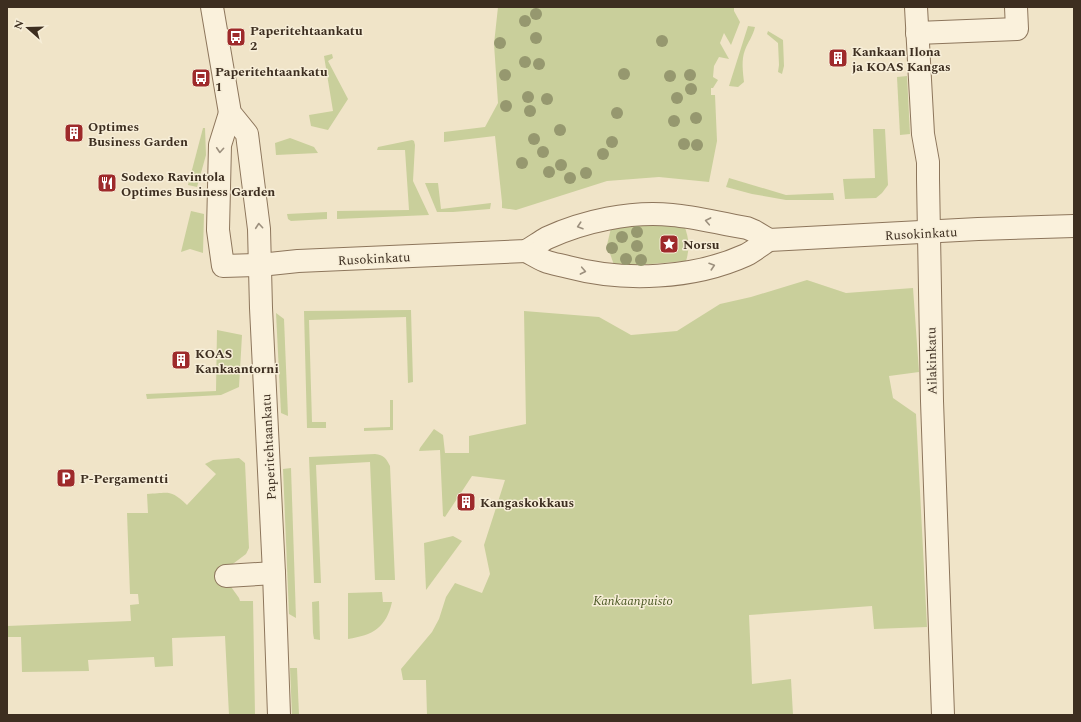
<svg xmlns="http://www.w3.org/2000/svg" width="1081" height="722" font-family="Spectral,serif">
	<style>
		.green { fill: #c9cf9b }
		.lines { fill: none; stroke-linecap: round; stroke-linejoin: round }
		.minor-casing { stroke: #8d765c; stroke-width: 24 }
		.minor { stroke: #faf1dc; stroke-width: 22 }
		.tree { fill: #96986f }
		.oneway { stroke: #9c907e }
		.labels { text-anchor: middle; stroke-width: 3; stroke-linejoin: round; paint-order: stroke }
		.poi-label { font-size: 13px; font-weight: bold; fill: #3d2e20; stroke: #f7eed8; text-anchor: start }
		.street-label { font-size: 13px; fill: #3d2e20; stroke: #f7eed8 }
		.park-label { font-size: 13px; font-style: italic; fill: #4d5a26; stroke: #f7eed8 }
	</style>
	<rect width="100%" height="100%" fill="#f0e4c8"/>
	<g class="green">
		<path d="M498,7H734V11L740,22L731,45L724,33L720,43L729,59L719,57L714,66L713,77L718,80L713,88H711V95H715L717,141L709,182L659,177L607,181L516,210L502,208V202L495,136L444,142V132L485,127L498,103L494,44Z"/>
		<path d="M748,26L755,27C753,36 748,42 745,50C741,60 743,72 744,82L738,87L729,86Z"/>
		<path d="M768,31L783,40L784,66L782,74L778,72L779,65L778,43L767,34Z"/>
		<path d="M332,54L333,58L328,61L348,99L328,130L311,126L309,115L333,111L324,56Z"/>
		<path d="M907,76L910,134L900,135L897,77Z"/>
		<path d="M203,128H205L206,155L197,187L188,185Z"/>
		<path d="M873,129H885L888,185L882,193L876,198L845,199L843,179L875,178Z"/>
		<path d="M290,138L314,147L318,153L276,155L275,143Z"/>
		<path d="M412,140L414,141L415,145L413,181L429,215L337,219V211L409,210L405,150H377L378,147Z"/>
		<path d="M729,178L786,195L833,193L834,200H786L752,194L726,187Z"/>
		<path d="M425,183H438L441,209L491,203L490,209L453,212H437Z"/>
		<path d="M191,211L204,214L203,253L190,249L181,252Z"/>
		<path d="M327,212V219L291,221L288,219L287,214Z"/>
		<path d="M647,224L684,225C689,238 690,248 686,261L651,264L614,265L607,245L611,228Z"/>
		<path d="M807,280L846,293L913,288L919,372L889,376L893,398L916,414L927,627L874,629L872,606L749,615L752,684L791,679L793,715H427L426,680H403L401,669L432,632L439,619L446,597L455,583L482,593L490,574L484,545L505,480L472,476L445,517L443,516L440,450L419,451L420,448L434,429L443,435L445,453H469V436L526,424L524,311L599,317L631,335L677,331L720,304L751,297Z"/>
		<path d="M411,310L413,382L408,383L406,317L309,320L312,422H326V428H307L304,311Z"/>
		<path d="M276,313L284,319L288,416L281,413Z"/>
		<path d="M217,330L242,335L239,387L221,395L147,399L146,394L216,391Z"/>
		<path d="M390,400H393V430L364,431V428L390,427Z"/>
		<path d="M375,454C384,455 386,458 390,466L395,580H375L370,462L316,465L321,583H314L309,457Z"/>
		<path d="M239,458L245,463L249,548L246,554L222,572L229,584L239,598L240,601H253L255,715H229L225,636L172,638L173,666L155,667L154,657L88,660L89,671L22,672L21,637H7V626L131,621L130,605L139,604L138,594H130L127,513H148L147,494C169,493 170,489 187,505L216,474L205,464L213,460Z"/>
		<path d="M291,468L296,618L289,614L283,469Z"/>
		<path d="M453,536L462,541L426,590L424,543Z"/>
		<path d="M382,592L383,602H392C386,628 373,635 348,639V593Z"/>
		<path d="M319,601L320,640L314,639L313,633L312,602Z"/>
		<path d="M290,668H297L299,715H292Z"/>
	</g>
	<g class="lines">
		<g class="minor-casing">
			<g id="minor">
				<path d="M212,7L230,113L247,134L259,229L261,308L274,573L279,715"/>
				<path d="M916,7L923,134L928,162V179L932,401L943,715"/>
				<path d="M917,33L1017,29L1016,7"/>
				<path d="M230,113L220,145L218,230L223,266L260,265L298,261L526,251C533,247 540,242 547,238C584,221 630,211 672,215C697,217 721,224 747,228L754,231L769,240"/>
				<path d="M526,251C532,254 538,258 545,261C552,264 561,265 568,267C624,282 693,279 746,255C754,251 761,245 769,240L978,229L1074,226"/>
				<path d="M226,576L274,573"/>
			</g>
		</g>
		<use href="#minor" class="minor"/>
	</g>
	<g class="tree">
		<circle cx="536" cy="14" r="6"/>
		<circle cx="525" cy="21" r="6"/>
		<circle cx="536" cy="38" r="6"/>
		<circle cx="662" cy="41" r="6"/>
		<circle cx="500" cy="43" r="6"/>
		<circle cx="525" cy="62" r="6"/>
		<circle cx="539" cy="64" r="6"/>
		<circle cx="624" cy="74" r="6"/>
		<circle cx="505" cy="75" r="6"/>
		<circle cx="690" cy="75" r="6"/>
		<circle cx="670" cy="76" r="6"/>
		<circle cx="691" cy="89" r="6"/>
		<circle cx="528" cy="97" r="6"/>
		<circle cx="677" cy="98" r="6"/>
		<circle cx="547" cy="99" r="6"/>
		<circle cx="506" cy="106" r="6"/>
		<circle cx="530" cy="111" r="6"/>
		<circle cx="617" cy="113" r="6"/>
		<circle cx="696" cy="118" r="6"/>
		<circle cx="674" cy="121" r="6"/>
		<circle cx="560" cy="130" r="6"/>
		<circle cx="534" cy="139" r="6"/>
		<circle cx="612" cy="142" r="6"/>
		<circle cx="684" cy="144" r="6"/>
		<circle cx="697" cy="145" r="6"/>
		<circle cx="543" cy="152" r="6"/>
		<circle cx="603" cy="154" r="6"/>
		<circle cx="522" cy="163" r="6"/>
		<circle cx="561" cy="165" r="6"/>
		<circle cx="549" cy="172" r="6"/>
		<circle cx="586" cy="173" r="6"/>
		<circle cx="570" cy="178" r="6"/>
		<circle cx="637" cy="232" r="6"/>
		<circle cx="622" cy="237" r="6"/>
		<circle cx="637" cy="246" r="6"/>
		<circle cx="612" cy="248" r="6"/>
		<circle cx="626" cy="259" r="6"/>
		<circle cx="641" cy="260" r="6"/>
	</g>
	<defs><path id="oneway-chevron" d="M-2-3.5L2.5 0L-2 3.5" fill="none" stroke-width="1.6" stroke-linecap="round" stroke-linejoin="round"/></defs>
	<g class="oneway">
		<use href="#oneway-chevron" transform="translate(220 150) rotate(94)"/>
		<use href="#oneway-chevron" transform="translate(708 221) rotate(-169)"/>
		<use href="#oneway-chevron" transform="translate(259 226) rotate(-95)"/>
		<use href="#oneway-chevron" transform="translate(580 226) rotate(162)"/>
		<use href="#oneway-chevron" transform="translate(712 266) rotate(-18)"/>
		<use href="#oneway-chevron" transform="translate(583 271) rotate(11)"/>
	</g>
	<defs>
		<g id="bus-square" transform="scale(1)"><rect x="-9" y="-9" width="18" height="18" rx="4" fill="#9e2a2b" stroke="#f7eed8"/><path d="M-5-6H5V4H4V6H2V4H-2V6H-4V4H-5ZM-3.5-4V0h7V-4ZM-3.5 1.2v1.5H-2V1.2ZM2 1.2v1.5H3.5V1.2Z" fill="#fff"/></g>
		<g id="building-square" transform="scale(1)"><rect x="-9" y="-9" width="18" height="18" rx="4" fill="#9e2a2b" stroke="#f7eed8"/><path d="M-4-6H4V6H1V3H-1V6H-4ZM-2.5-4.3h1.7v1.8h-1.7ZM.8-4.3h1.7v1.8H.8ZM-2.5-1h1.7V.8h-1.7ZM.8-1h1.7V.8H.8Z" fill="#fff"/></g>
		<g id="restaurant-square" transform="scale(1)"><rect x="-9" y="-9" width="18" height="18" rx="4" fill="#9e2a2b" stroke="#f7eed8"/><path d="M-5-6h1v4h1v-4h1v4h1v-4h1v5L-1.5 .5V6h-2V.5L-5-1ZM5-6V6H3V1.5H1.5Q1.5-4 5-6Z" fill="#fff"/></g>
		<g id="sight-square" transform="scale(1)"><rect x="-9" y="-9" width="18" height="18" rx="4" fill="#9e2a2b" stroke="#f7eed8"/><path d="M0-6L1.8-2.2L6-1.7L2.9 1.2L3.7 5.4L0 3.3L-3.7 5.4L-2.9 1.2L-6-1.7L-1.8-2.2Z" fill="#fff"/></g>
		<g id="parking-square" transform="scale(1)"><rect x="-9" y="-9" width="18" height="18" rx="4" fill="#9e2a2b" stroke="#f7eed8"/><path d="M-3.5-5.5H1a3.5 3.5 0 0 1 0 7H-1V5.5H-3.5ZM-1-3.4V-.6H.8a1.4 1.4 0 0 0 0-2.8Z" fill="#fff"/></g>
	</defs>
	<g fill-rule="evenodd">
		<use href="#bus-square" x="236" y="37"/>
		<use href="#building-square" x="838" y="58"/>
		<use href="#bus-square" x="201" y="78"/>
		<use href="#building-square" x="74" y="133"/>
		<use href="#restaurant-square" x="107" y="183"/>
		<use href="#sight-square" x="669" y="244"/>
		<use href="#building-square" x="181" y="360"/>
		<use href="#parking-square" x="66" y="478"/>
		<use href="#building-square" x="466" y="502"/>
	</g>
	<g class="labels">
		<g class="poi-label">
			<text x="250" y="35">Paperitehtaankatu<tspan x="250" dy="15">2</tspan></text>
			<text x="852" y="56">Kankaan Ilona<tspan x="852" dy="15">ja KOAS Kangas</tspan></text>
			<text x="215" y="76">Paperitehtaankatu<tspan x="215" dy="15">1</tspan></text>
			<text x="88" y="131">Optimes<tspan x="88" dy="15">Business Garden</tspan></text>
			<text x="121" y="181">Sodexo Ravintola<tspan x="121" dy="15">Optimes Business Garden</tspan></text>
			<text x="683" y="249">Norsu</text>
			<text x="195" y="358">KOAS<tspan x="195" dy="15">Kankaantorni</tspan></text>
			<text x="80" y="483">P-Pergamentti</text>
			<text x="480" y="507">Kangaskokkaus</text>
		</g>
		<g class="street-label">
			<text transform="translate(921 233) rotate(-3)" y="5">Rusokinkatu</text>
			<text transform="translate(374 258) rotate(-3)" y="5">Rusokinkatu</text>
			<text transform="translate(931 361) rotate(-91)" y="5">Ailakinkatu</text>
			<text transform="translate(268 447) rotate(-93)" y="5">Paperitehtaankatu</text>
		</g>
		<g class="park-label">
			<text x="633" y="605">Kankaanpuisto</text>
		</g>
	</g>
	<rect width="1081" height="722" fill="none" stroke="#3d2e20" stroke-width="16"/>
	<g transform="translate(28 28) rotate(290)" stroke="#f7eed8" stroke-width="3" paint-order="stroke">
	<path d="M0-3L7 15L0 10L-7 15Z" fill="#3d2e20"/>
	<text y="-6" font-size="11" font-weight="bold" text-anchor="middle" fill="#3d2e20">N</text>
	</g>
</svg>
